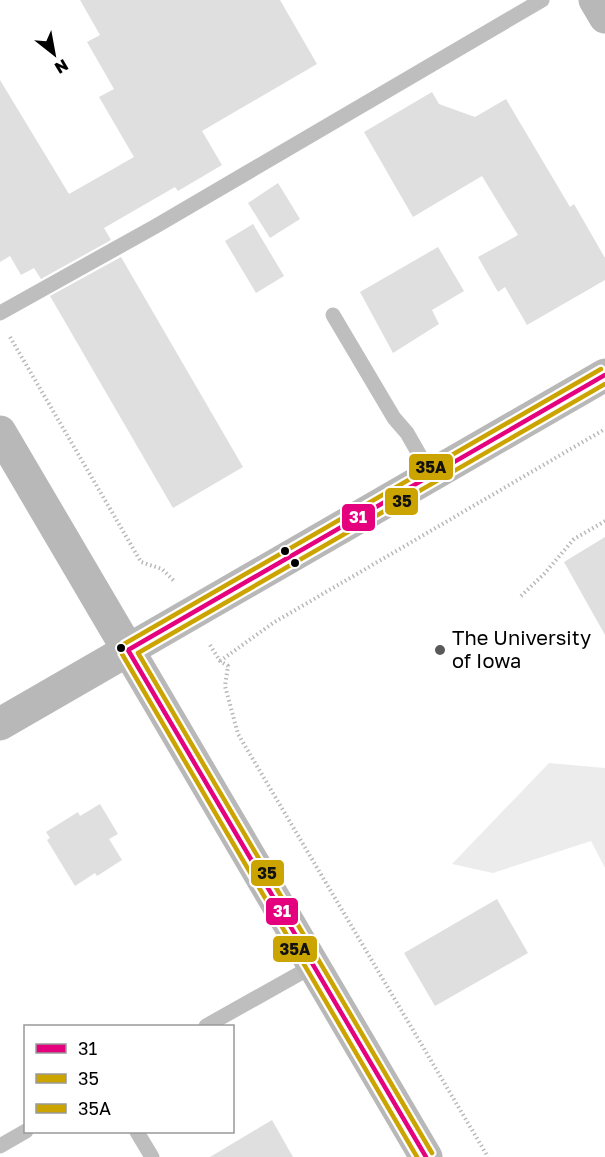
<svg xmlns="http://www.w3.org/2000/svg" width="605" height="1157" font-family="'Golos Text',sans-serif">
	<style>
		.green { fill: #ececec }
		.building { fill: #dfdfdf }
		.lines { fill: none; stroke-linecap: round; stroke-linejoin: round }
		.path { stroke: #b9b9b9; stroke-width: 4; stroke-dasharray: 1.5 3; stroke-linecap: butt }
		.lane { stroke: #bebebe; stroke-width: 15 }
		.secondary { stroke: #b8b8b8; stroke-width: 33 }
		.bus-1-casing { stroke: #fff; stroke-width: 9 }
		.bus-2-casing { stroke: #fff; stroke-width: 9 }
		.bus-3-casing { stroke: #fff; stroke-width: 9 }
		.bus-1 { stroke: #e5007d; stroke-width: 4.5 }
		.bus-2 { stroke: #cca400; stroke-width: 4.5 }
		.bus-3 { stroke: #cca400; stroke-width: 4.5 }
		.bus-dot { fill: #000; stroke: #fff; stroke-width: 2 }
		.poi-dot { fill: #595959; stroke: #fff; stroke-width: 2 }
		.labels { text-anchor: middle; stroke-width: 6; stroke-linejoin: round; paint-order: stroke }
		.poi-label { font-size: 20px; fill: #000; stroke: #fff; text-anchor: start }
		.line-badge { stroke: #fff; stroke-width: 2 }
		.badge-label { font-size: 16px; text-anchor: middle; font-weight: bold; fill: #fff }
		.pale-badge-label { font-size: 16px; text-anchor: middle; font-weight: bold; fill: #111 }
	</style>
	<rect width="100%" height="100%" fill="#fff"/>
	<path class="green" d="M549,763L605,768V868L591,841L493,873L452,864Z"/>
	<g class="building">
		<path d="M80,0H280L317,64L202,131L222,165L178,191L175,187L104,228L111,240L41,279L34,268L21,275L10,256L0,262V80L69,194L134,157L99,97L114,89L87,42L100,35Z"/>
		<path d="M432,92L439,104L475,117L506,99L570,207L574,204L605,258V280L527,325L505,287L498,292L478,257L518,235L482,176L413,217L364,132Z"/>
		<path d="M278,183L300,219L270,238L248,203Z"/>
		<path d="M253,224L284,276L256,293L225,241Z"/>
		<path d="M438,247L464,291L432,310L439,324L393,353L360,292Z"/>
		<path d="M121,257L243,467L173,508L50,296Z"/>
		<path d="M605,537V635L564,562Z"/>
		<path d="M100,804L118,834L109,839L122,860L97,876L95,873L75,886L47,840L50,838L46,832L78,812L80,816Z"/>
		<path d="M497,899L528,953L435,1006L404,953Z"/>
		<path d="M272,1120L293,1157H210Z"/>
	</g>
	<g class="lines">
		<g class="path">
			<path d="M10,337L141,562L162,569L174,581"/>
			<path d="M521,596L544,574L574,539L605,521"/>
			<path d="M210,645L220,661L228,666L225,686L238,734L488,1157"/>
			<path d="M220,661L273,623L605,429"/>
		</g>
		<g class="lane">
			<path d="M0,313L156,226L542,0"/>
			<path d="M333,315L394,418L407,433L431,475"/>
			<path d="M206,1026L313,966"/>
			<path d="M137,1132L152,1157"/>
			<path d="M0,1146L26,1131"/>
		</g>
		<g class="secondary">
			<path d="M595,0L605,17"/>
			<path d="M0,432L426,1157"/>
			<path d="M0,724L605,375"/>
		</g>
		<g class="bus-1-casing">
			<path id="bus-1" d="M426,1157L128,650L605,375"/>
		</g>
		<g class="bus-2-casing">
			<path id="bus-2" d="M432,1153L138,653L605,384"/>
		</g>
		<g class="bus-3-casing">
			<path id="bus-3" d="M417,1157L122,654L121,648L124,644L601,369"/>
		</g>
		<use href="#bus-1" class="bus-1"/>
		<use href="#bus-2" class="bus-2"/>
		<use href="#bus-3" class="bus-3"/>
	</g>
	<g class="bus-dot">
		<circle cx="285" cy="551" r="5"/>
		<circle cx="295" cy="563" r="5"/>
		<circle cx="121" cy="648" r="5"/>
	</g>
	<circle class="poi-dot" cx="440" cy="650" r="6"/>
	<g class="labels">
		<g class="poi-label">
			<text x="452" y="645">The University<tspan x="452" dy="23">of Iowa</tspan></text>
		</g>
	</g>
	<g class="line-badge">
		<rect x="408" y="453" width="46" height="28" rx="6" fill="#cca400"/>
		<rect x="384" y="487" width="35" height="29" rx="6" fill="#cca400"/>
		<rect x="341" y="503" width="35" height="29" rx="6" fill="#e5007d"/>
		<rect x="250" y="859" width="35" height="28" rx="6" fill="#cca400"/>
		<rect x="265" y="897" width="34" height="29" rx="6" fill="#e5007d"/>
		<rect x="272" y="935" width="46" height="28" rx="6" fill="#cca400"/>
	</g>
	<g class="badge-label">
		<text x="358" y="523">31</text>
		<text x="282" y="917">31</text>
	</g>
	<g class="pale-badge-label">
		<text x="431" y="473">35A</text>
		<text x="402" y="507">35</text>
		<text x="267" y="879">35</text>
		<text x="295" y="955">35A</text>
	</g>
	<rect x="24" y="1025" width="210" height="108" fill="#ffffff" stroke="#999999" stroke-width="1.5"/>
	<rect x="36" y="1044" width="30" height="9" fill="#e5007d" stroke="#999999" stroke-width="1.5"/>
	<text x="78" y="1055" font-size="18" fill="#000000">31</text>
	<rect x="36" y="1074" width="30" height="9" fill="#cca400" stroke="#999999" stroke-width="1.5"/>
	<text x="78" y="1085" font-size="18" fill="#000000">35</text>
	<rect x="36" y="1104" width="30" height="9" fill="#cca400" stroke="#999999" stroke-width="1.5"/>
	<text x="78" y="1115" font-size="18" fill="#000000">35A</text>
	<g transform="translate(54 54) rotate(149)" stroke="#ffffff" stroke-width="4.5" paint-order="stroke">
	<path d="M0-4.5L10 22L0 15L-10 22Z" fill="#000000"/>
	<text y="-9" font-size="16" font-weight="bold" text-anchor="middle" fill="#000000">N</text>
	</g>
</svg>
